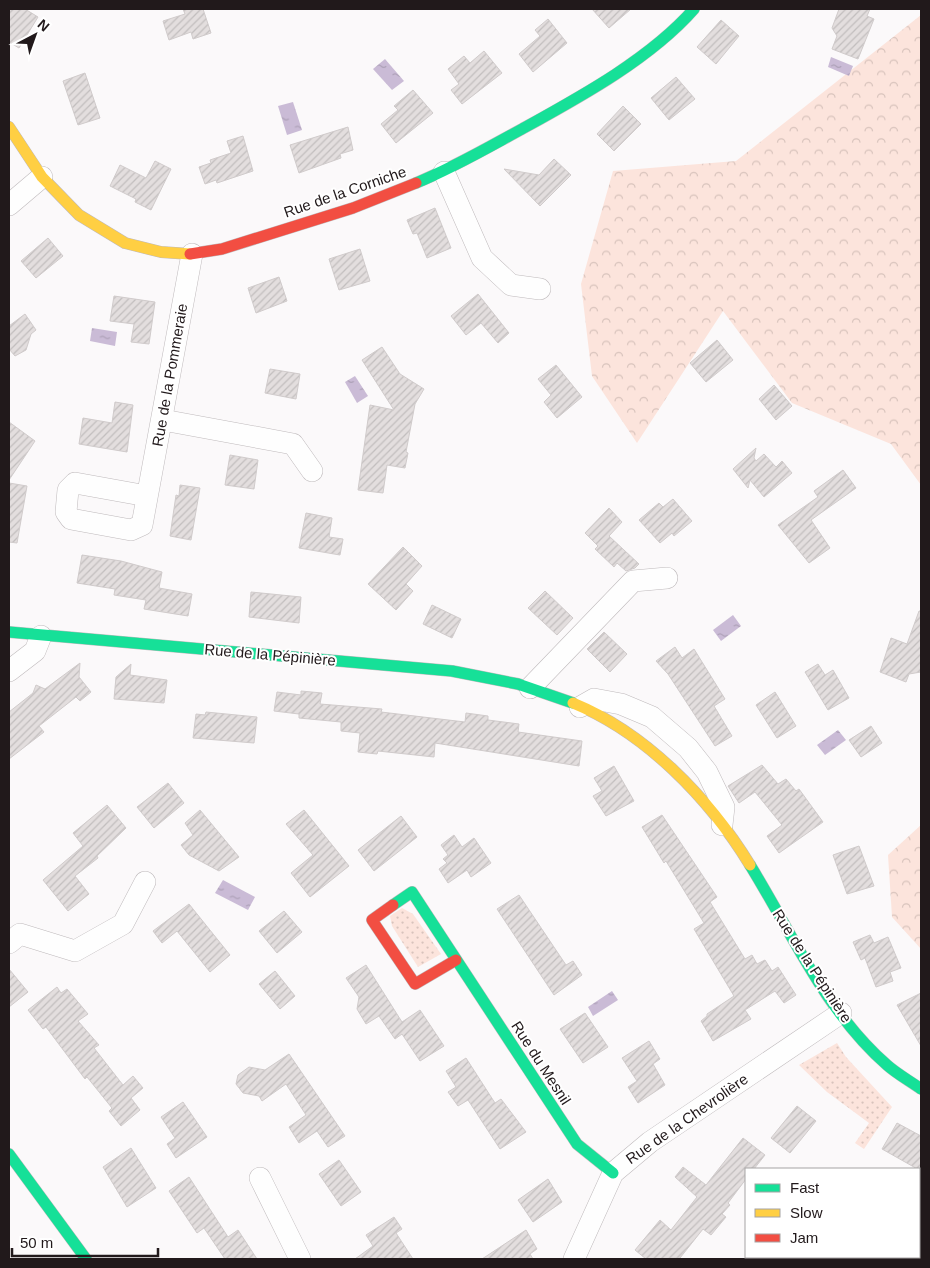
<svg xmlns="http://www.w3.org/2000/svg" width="930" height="1268" font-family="Arial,sans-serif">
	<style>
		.grass { fill: url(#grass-dots) }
		.forest { fill: url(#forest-crowns) }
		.water { fill: url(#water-ripples) }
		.building { fill: url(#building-hatch); stroke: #d0cbcb }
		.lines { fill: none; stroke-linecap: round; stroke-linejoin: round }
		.street-casing { stroke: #bfbabc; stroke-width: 22 }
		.fast-casing { stroke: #bfbabc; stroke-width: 12 }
		.slow-casing { stroke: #bfbabc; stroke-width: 12 }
		.jam-casing { stroke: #bfbabc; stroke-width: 12 }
		.street { stroke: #fefefe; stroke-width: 21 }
		.fast { stroke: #16e098; stroke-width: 11 }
		.slow { stroke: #ffcf43; stroke-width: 11 }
		.jam { stroke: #f24e42; stroke-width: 11 }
		.labels { text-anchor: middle; stroke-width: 4; stroke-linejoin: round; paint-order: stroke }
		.street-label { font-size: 15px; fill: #21191b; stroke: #fff }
	</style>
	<defs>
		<pattern id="grass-dots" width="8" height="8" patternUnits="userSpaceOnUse" patternTransform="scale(1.25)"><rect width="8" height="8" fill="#fce4dc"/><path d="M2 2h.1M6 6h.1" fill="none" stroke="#d8c3bc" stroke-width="1.8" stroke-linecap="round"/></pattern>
		<pattern id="forest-crowns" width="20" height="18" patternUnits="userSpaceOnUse" patternTransform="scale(1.25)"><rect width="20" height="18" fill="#fce4dc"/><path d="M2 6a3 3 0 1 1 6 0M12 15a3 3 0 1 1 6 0" fill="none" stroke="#d8c3bc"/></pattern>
		<pattern id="water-ripples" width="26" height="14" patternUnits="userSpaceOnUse" patternTransform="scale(1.25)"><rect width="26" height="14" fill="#cabbd6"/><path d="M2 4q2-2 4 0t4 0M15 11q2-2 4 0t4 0" fill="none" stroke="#ada0b7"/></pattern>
		<pattern id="building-hatch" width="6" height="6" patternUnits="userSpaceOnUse" patternTransform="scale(1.25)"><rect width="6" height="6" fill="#e3dede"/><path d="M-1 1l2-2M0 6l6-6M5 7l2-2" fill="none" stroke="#c2bebe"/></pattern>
	</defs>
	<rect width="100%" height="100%" fill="#fbf9fa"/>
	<g class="grass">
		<path d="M402,908L413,914L441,954L418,967L392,926L390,916Z"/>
		<path d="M837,1043L846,1057L892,1107L864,1149L855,1143L869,1123L827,1092L799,1065Z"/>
	</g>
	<g class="forest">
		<path d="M921,15V485L891,444L792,403L723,311L637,443L592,376L581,284L613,171L736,161Z"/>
		<path d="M921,825V949L892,917L888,855Z"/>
	</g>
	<g class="water">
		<path d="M831,57L853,66L849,76L828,67Z"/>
		<path d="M385,59L404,81L392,90L373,69Z"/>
		<path d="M293,102L302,130L287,135L278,106Z"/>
		<path d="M92,328L117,332L115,346L90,341Z"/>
		<path d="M355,376L368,396L357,403L345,382Z"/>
		<path d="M733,615L741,626L721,641L713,630Z"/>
		<path d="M838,730L846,740L825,755L817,745Z"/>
		<path d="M223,880L255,897L248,910L215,893Z"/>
		<path d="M612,991L618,1000L593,1016L588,1007Z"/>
	</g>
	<g class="building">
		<path d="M9,9H25L38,17L19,48L9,42Z"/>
		<path d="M183,9H203L211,33L193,39L191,32L169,40L163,21L185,14Z"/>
		<path d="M592,9H631L609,28Z"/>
		<path d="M839,9H870L867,16L874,19L858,59L832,49L837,36L832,28Z"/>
		<path d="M548,19L567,43L533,72L519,54L540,36L535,30Z"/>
		<path d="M721,20L739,36L716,64L697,47Z"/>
		<path d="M484,51L502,73L462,104L451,90L459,84L448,69L464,56L470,63Z"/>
		<path d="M85,73L100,118L78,125L63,81Z"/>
		<path d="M676,77L695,99L669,120L651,98Z"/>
		<path d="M413,90L433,113L396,143L381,124L398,110L394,106Z"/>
		<path d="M623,106L641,124L614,151L597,134Z"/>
		<path d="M348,127L353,150L340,154L341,158L299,173L290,145Z"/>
		<path d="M243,136L253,171L217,183L216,180L205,184L199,167L211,163L210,160L231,153L227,141Z"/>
		<path d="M554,159L571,175L540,206L504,169L539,175Z"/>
		<path d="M155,161L171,169L151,210L135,202L136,199L110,186L120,165L146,178Z"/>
		<path d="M435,208L451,248L427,258L417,233L413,234L407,220Z"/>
		<path d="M48,238L63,256L36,278L21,261Z"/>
		<path d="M360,249L370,281L339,290L329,259Z"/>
		<path d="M279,277L287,301L256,313L248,288Z"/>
		<path d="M478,294L509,333L498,343L481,323L466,335L451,316Z"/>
		<path d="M114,296L155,302L149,344L131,342L134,324L110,321Z"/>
		<path d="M25,314L36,330L31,334L26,350L15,356L9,349V326Z"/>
		<path d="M717,340L733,360L706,382L690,363Z"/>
		<path d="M382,347L400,374L424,389L415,404L406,452L408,453L405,468L387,465L383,493L358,490L370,405L394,410L362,360Z"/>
		<path d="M556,365L582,397L557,418L544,402L551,395L538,379Z"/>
		<path d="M270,369L300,374L296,399L265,393Z"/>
		<path d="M774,385L792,406L776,420L759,399Z"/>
		<path d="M115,402L133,405L127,452L79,444L83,418L112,423Z"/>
		<path d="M9,422L35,441L9,480Z"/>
		<path d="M756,448L754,458L756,461L764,454L776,467L782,461L792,473L764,497L750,480L748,488L733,469Z"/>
		<path d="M230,455L258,460L254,489L225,485Z"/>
		<path d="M843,470L856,488L811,520L830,548L809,563L778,525L818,497L814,491Z"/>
		<path d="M9,483L27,486L17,543L9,542Z"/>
		<path d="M180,485L200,488L191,540L170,536L176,495L179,496Z"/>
		<path d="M673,499L692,521L674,536L672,533L660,543L639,520L659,503L663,507Z"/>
		<path d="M609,508L622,522L609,536L639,564L635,568L626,571L617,563L614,567L595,549L598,546L585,533Z"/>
		<path d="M306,513L332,518L329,537L343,539L340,555L299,548Z"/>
		<path d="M403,547L422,566L406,584L413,591L396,610L368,584Z"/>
		<path d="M82,555L121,561L162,572L159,588L192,594L188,616L144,609L146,600L114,595L115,589L77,583Z"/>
		<path d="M545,591L573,618L557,635L528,608Z"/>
		<path d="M251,592L301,597L299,623L249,617Z"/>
		<path d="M432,605L461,619L452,638L423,624Z"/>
		<path d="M919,611H921V672L909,674L906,682L880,672L891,638L907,644Z"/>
		<path d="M604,632L627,654L610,672L587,649Z"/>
		<path d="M675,647L682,658L694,649L725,699L714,706L732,736L715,746L668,674L656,661Z"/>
		<path d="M80,663L79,677L91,692L80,701L76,697L39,726L44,732L9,759V712L33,693L36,685L45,689Z"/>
		<path d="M131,664L130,675L167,680L164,703L114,699L116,677Z"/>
		<path d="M818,664L825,675L833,670L849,698L828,710L805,672Z"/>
		<path d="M301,691L322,693L320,704L382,709L381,712L465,722L466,713L488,716V720L519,724L518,732L582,741L579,766L435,743L434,757L378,751L377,754L358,752L360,733L341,731V722L299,718V714L274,711L277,692L301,695Z"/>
		<path d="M775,692L796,726L777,738L756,705Z"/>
		<path d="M206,712L257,717L254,743L193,738L196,714L205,715Z"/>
		<path d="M871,726L882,743L861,757L849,740Z"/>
		<path d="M762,765L778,784L786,779L796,791L799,789L823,822L779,853L767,836L782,825L755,792L739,803L728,786Z"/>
		<path d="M614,766L634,801L606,816L593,796L602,791L594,778Z"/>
		<path d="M168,783L184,803L154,828L137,807Z"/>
		<path d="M107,805L126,828L97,856L98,858L75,876L89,894L68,911L43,880L83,846L73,833Z"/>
		<path d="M200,810L239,857L219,871L189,855L181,845L193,835L185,823Z"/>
		<path d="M304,810L349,866L310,897L291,873L313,855L286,824Z"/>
		<path d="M662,815L717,897L710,902L745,959L752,955L757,964L765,960L772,971L778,967L796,995L784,1003L775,991L745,1010L751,1019L713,1041L701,1021L707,1016V1014L734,996L694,929L704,923L666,861L664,863L642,827Z"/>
		<path d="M401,816L417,837L374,871L358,850Z"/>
		<path d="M454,835L462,847L474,838L491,863L471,877L467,870L448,883L439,869L447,863L443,859L448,855L441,845Z"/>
		<path d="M859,846L874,886L847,894L833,855Z"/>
		<path d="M519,895L566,965L573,961L582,975L554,995L497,909Z"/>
		<path d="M189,904L230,955L210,972L177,931L162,943L153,931Z"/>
		<path d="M284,911L302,932L277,953L259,931Z"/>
		<path d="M870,935L874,943L888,937L901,968L890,972L893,981L876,987L865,958L861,960L853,942Z"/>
		<path d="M366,965L402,1022L420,1010L444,1046L420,1061L402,1034L395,1039L379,1016L366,1024L357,1009L359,997L346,978Z"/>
		<path d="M9,969L28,992L9,1007Z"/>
		<path d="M275,971L295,996L280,1009L259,984Z"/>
		<path d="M57,987L61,993L67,989L88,1014L78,1021L99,1045L94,1048L123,1085L133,1076L143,1088L131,1098L140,1110L121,1126L109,1111L112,1108L87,1077L85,1079L46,1027L43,1029L28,1010Z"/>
		<path d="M921,993V1046L897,1005Z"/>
		<path d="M585,1013L608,1047L583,1063L560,1029Z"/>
		<path d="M649,1041L660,1059L653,1064L665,1085L638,1103L628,1087L637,1081L622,1058Z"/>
		<path d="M289,1054L345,1136L328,1147L317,1131L299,1143L289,1127L306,1115L286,1084L262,1101L259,1096L243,1093L236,1084L238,1075L249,1067L265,1070Z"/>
		<path d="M466,1058L495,1103L501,1099L526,1132L500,1149L468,1100L458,1106L448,1092L456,1087L446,1071Z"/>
		<path d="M183,1102L207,1137L176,1158L167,1144L175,1138L161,1117Z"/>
		<path d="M797,1106L816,1121L790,1153L771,1138Z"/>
		<path d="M897,1123L921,1136V1171L882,1149Z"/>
		<path d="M743,1138L765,1155L754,1169H746V1179L728,1203L730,1205L722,1214L726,1217L711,1235L703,1229L680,1258L646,1259L635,1250L660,1220L671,1230L697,1197L675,1177L683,1167L706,1185Z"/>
		<path d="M131,1148L156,1188L127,1207L103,1167Z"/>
		<path d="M339,1160L361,1192L341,1206L319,1174Z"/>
		<path d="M189,1177L228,1237L238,1230L257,1259H225L204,1228L197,1233L169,1191Z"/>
		<path d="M548,1179L562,1202L533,1222L518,1200Z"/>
		<path d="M394,1217L402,1229L396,1233L413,1259H355L373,1246L366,1235Z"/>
		<path d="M526,1230L537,1249L530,1254L533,1259H482Z"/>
	</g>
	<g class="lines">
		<g class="street-casing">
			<g id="street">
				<path d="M444,172L482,258L511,285L540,289"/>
				<path d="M9,205L42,177"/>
				<path d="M163,420L293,444L312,471"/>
				<path d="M147,496L75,483L68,490L66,512L71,519L131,530L142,525L192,254"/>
				<path d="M9,671L35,651L41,636"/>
				<path d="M530,688L633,581L667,578"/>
				<path d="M580,707L594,699L621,704L652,717L688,748L707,772L724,807L722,825"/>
				<path d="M9,943L20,934L75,951L123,924L145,882"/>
				<path d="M260,1178L300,1259"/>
				<path d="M574,1259L613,1173L650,1142L841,1013"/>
			</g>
		</g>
		<g class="fast-casing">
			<g id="fast">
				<path d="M416,183C453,168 487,148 522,129C580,97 650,59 694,9"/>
				<path d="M9,632L452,671L518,684L573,703"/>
				<path d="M750,865C792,933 825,1011 887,1065C897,1074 910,1081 921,1089"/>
				<path d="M393,905L412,892L577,1144L613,1173"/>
				<path d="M9,1154L86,1259"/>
			</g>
		</g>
		<g class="slow-casing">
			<g id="slow">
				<path d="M9,127L42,177L79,215L125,243L161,252L190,254"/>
				<path d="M573,703C646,733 709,798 750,865"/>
			</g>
		</g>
		<g class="jam-casing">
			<g id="jam">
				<path d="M190,254L222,249L353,208L416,183"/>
				<path d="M393,905L372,920L415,984L456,960"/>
			</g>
		</g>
		<use href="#street" class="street"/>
		<use href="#fast" class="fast"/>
		<use href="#slow" class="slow"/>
		<use href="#jam" class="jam"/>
	</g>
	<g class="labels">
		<g class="street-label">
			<text transform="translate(345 192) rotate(-19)" y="5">Rue de la Corniche</text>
			<text transform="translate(170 375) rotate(-80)" y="5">Rue de la Pommeraie</text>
			<text transform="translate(270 655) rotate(5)" y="5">Rue de la Pépinière</text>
			<text transform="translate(812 966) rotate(57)" y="5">Rue de la Pépinière</text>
			<text transform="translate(541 1063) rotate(57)" y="5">Rue du Mesnil</text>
			<text transform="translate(687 1119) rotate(-35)" y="5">Rue de la Chevrolière</text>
		</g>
	</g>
	<rect width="930" height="1268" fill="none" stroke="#21191b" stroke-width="20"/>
	<rect x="745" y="1168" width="175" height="90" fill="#ffffff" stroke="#a6a3a4"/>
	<rect x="755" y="1184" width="25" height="8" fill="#16e098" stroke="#a6a3a4"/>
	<text x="790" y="1193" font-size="15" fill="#21191b">Fast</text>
	<rect x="755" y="1209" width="25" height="8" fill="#ffcf43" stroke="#a6a3a4"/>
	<text x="790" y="1218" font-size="15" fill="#21191b">Slow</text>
	<rect x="755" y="1234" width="25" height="8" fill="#f24e42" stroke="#a6a3a4"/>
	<text x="790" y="1243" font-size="15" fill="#21191b">Jam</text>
	<g transform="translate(35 35) rotate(41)" stroke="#ffffff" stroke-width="4" paint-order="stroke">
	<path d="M0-4L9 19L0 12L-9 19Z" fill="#21191b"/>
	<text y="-8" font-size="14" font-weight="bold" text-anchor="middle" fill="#21191b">N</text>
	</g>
	<path d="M12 1248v8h146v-8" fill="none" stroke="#21191b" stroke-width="2.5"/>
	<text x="20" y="1248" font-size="15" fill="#21191b" stroke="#ffffff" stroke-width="4" paint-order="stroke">50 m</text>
</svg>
